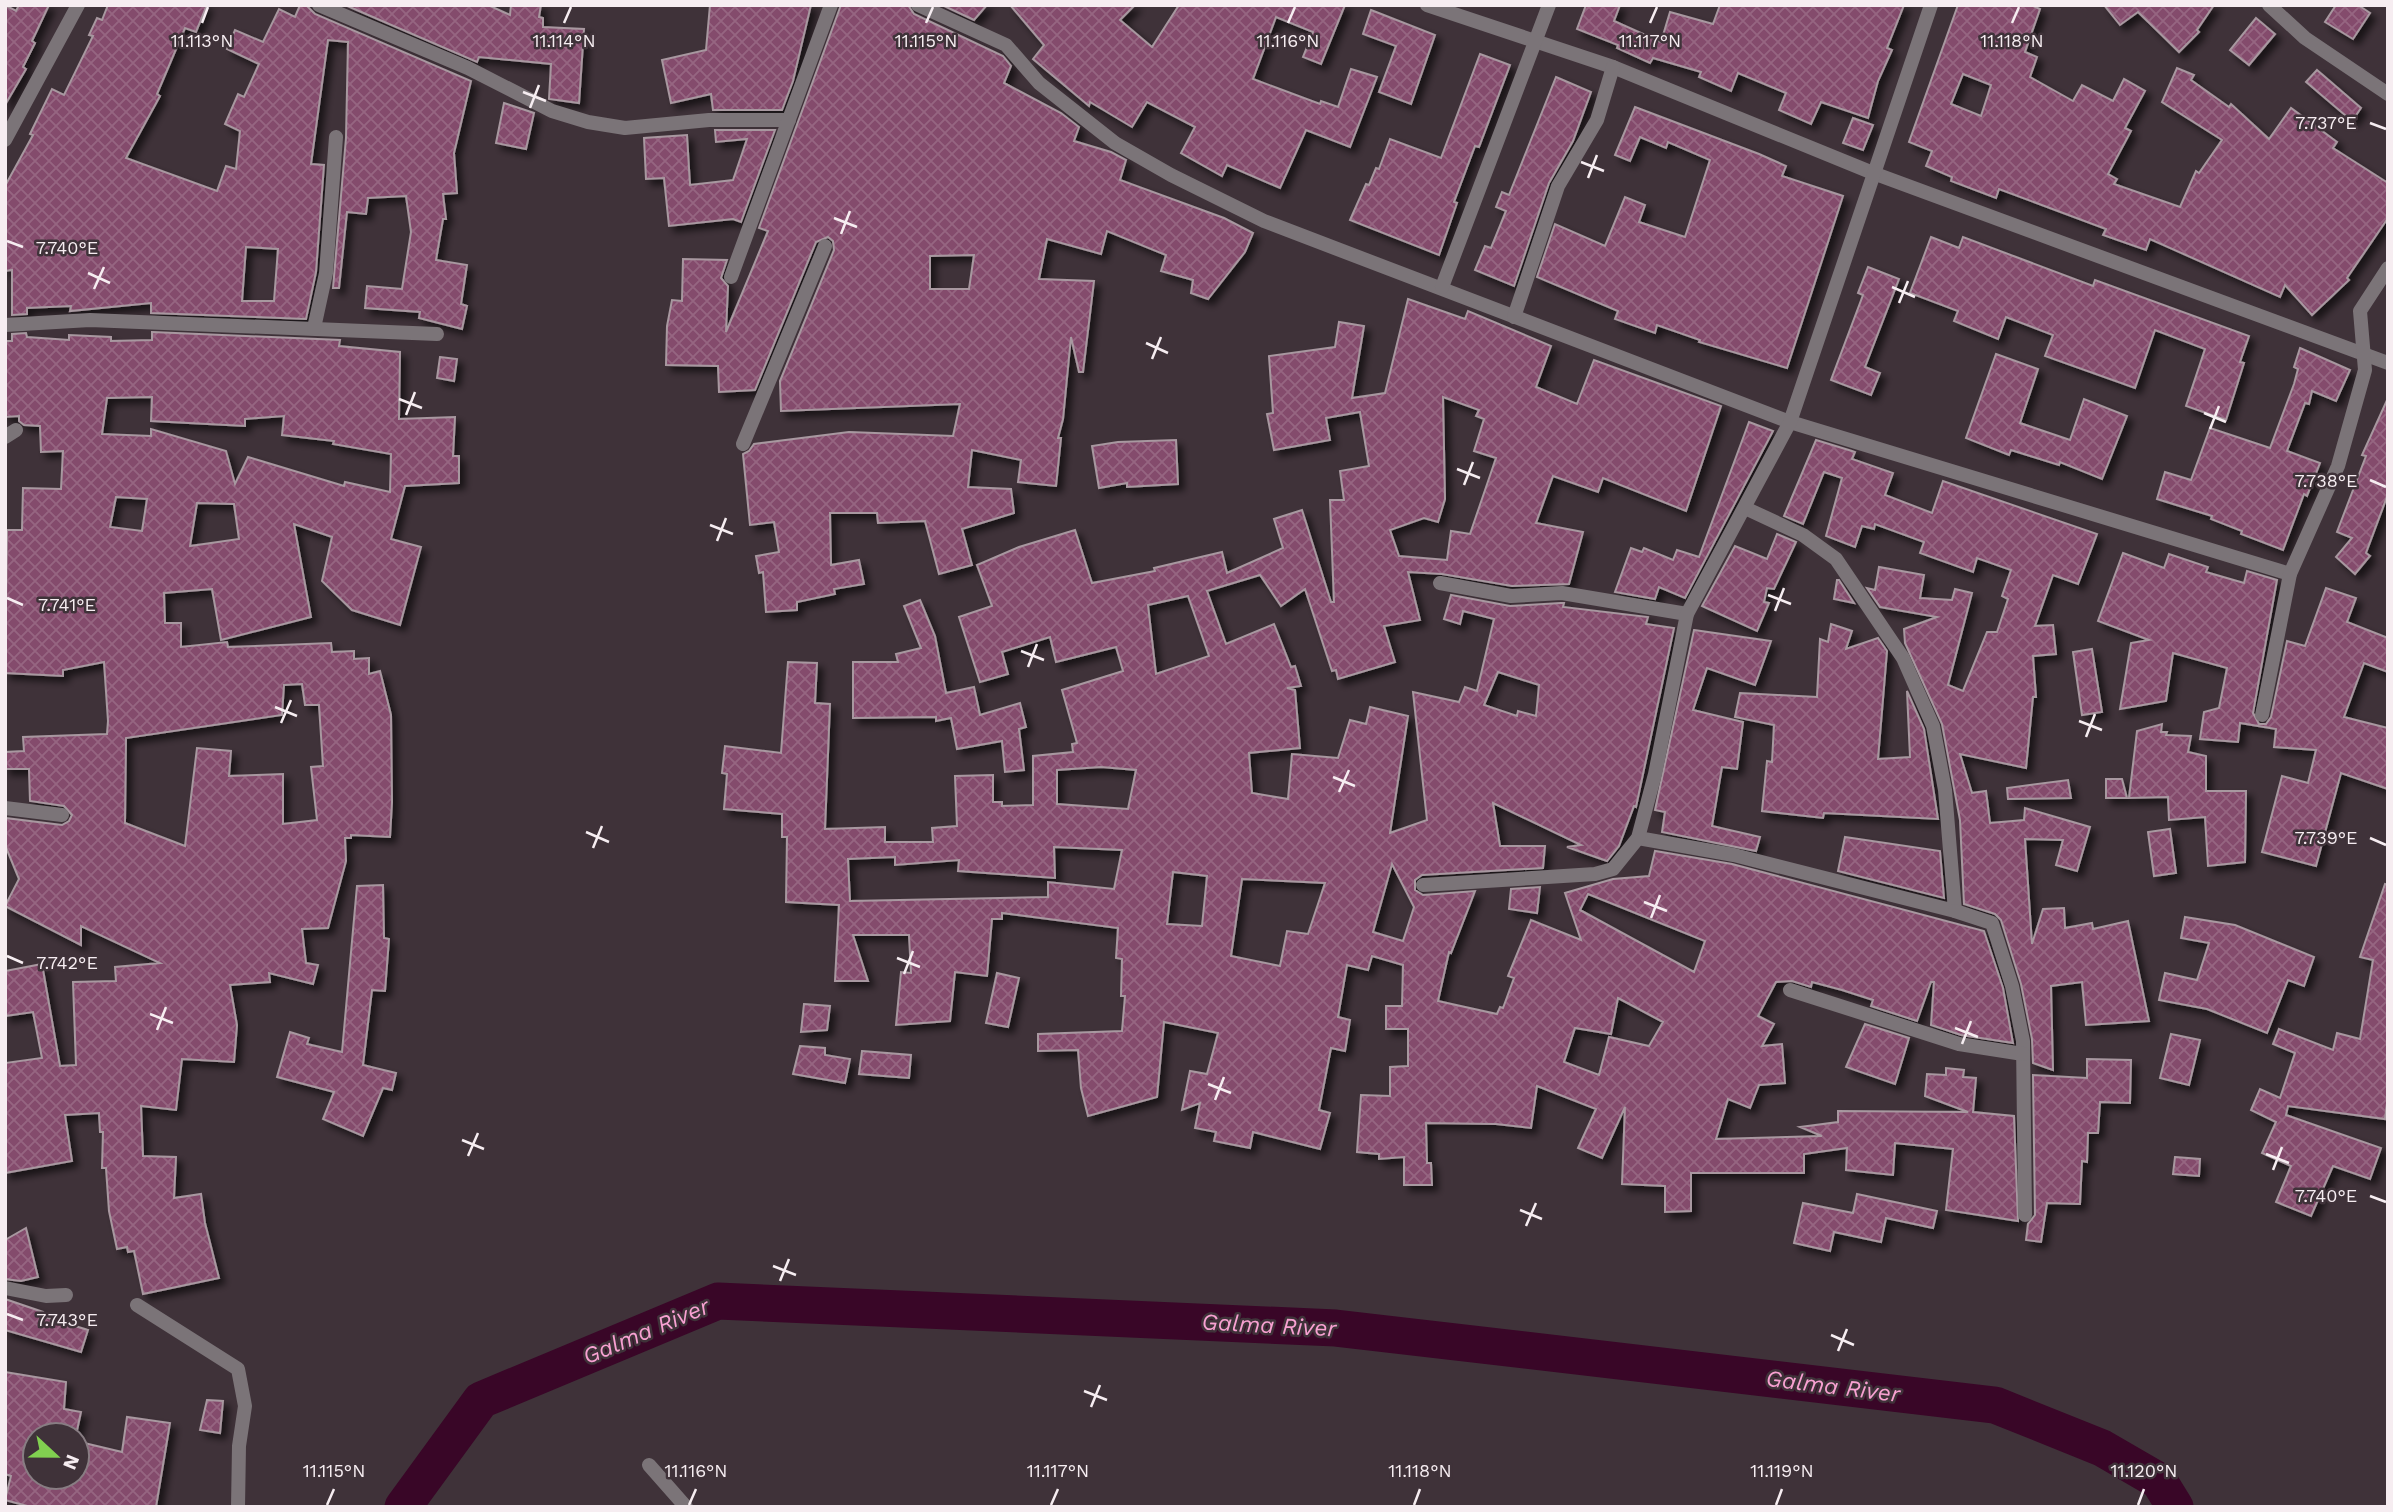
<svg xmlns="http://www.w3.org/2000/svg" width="2393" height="1512" font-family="'Work Sans',sans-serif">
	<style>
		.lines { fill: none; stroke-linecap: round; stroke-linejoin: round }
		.river { stroke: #390627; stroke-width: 37 }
		.building { fill: url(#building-cross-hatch); stroke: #a898a0; stroke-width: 2; fill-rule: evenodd; filter: url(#shadow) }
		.minor { stroke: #7b7478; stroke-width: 14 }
		.ticks { fill: none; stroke: #f6edf1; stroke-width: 2.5 }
		.labels { text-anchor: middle; stroke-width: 5; stroke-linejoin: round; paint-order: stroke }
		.water-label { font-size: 23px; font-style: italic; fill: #f8a1d2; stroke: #3f3239 }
		.ticks-label { font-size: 18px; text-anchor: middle; fill: #f6edf1; stroke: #3f3239; stroke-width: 5; stroke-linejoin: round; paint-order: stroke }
	</style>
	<defs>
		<pattern id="building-cross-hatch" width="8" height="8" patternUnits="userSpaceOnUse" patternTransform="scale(1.75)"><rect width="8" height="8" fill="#844b6c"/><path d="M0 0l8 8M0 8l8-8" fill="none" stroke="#966581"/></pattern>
		<filter id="shadow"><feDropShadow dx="5.5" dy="5.5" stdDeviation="3.5" flood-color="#0009"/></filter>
	</defs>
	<rect width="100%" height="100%" fill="#3f3239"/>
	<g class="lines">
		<path class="river" d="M403,1507L481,1400L718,1301L1336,1328L1995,1405L2102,1448L2159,1481L2175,1507"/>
	</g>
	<g class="building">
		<path d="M5,5L16,11L19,5H49L32,41L35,43L23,67L26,69L5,105Z"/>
		<path d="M108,5H207L196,32L185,28L157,94L160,96L126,158L217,191L226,166L236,169L240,131L225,124L238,94L244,97L259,64L227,49L235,30L263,42L279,9L295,17L300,5H306L315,14L471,81L454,153L457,193L443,194L446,219H443L436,260L467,265L461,304L467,306L462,329L419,318L420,312L365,308L367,286L402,289L411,232L406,196L368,198L366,214L347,212L339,288H333L346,138L348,42L328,40L311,164L324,165L316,272L306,319L151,313V303L70,311L71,306L27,308V314L12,315V270L5,271V186L33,135L30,134L52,89L64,95L93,36L89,35L97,18L102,20ZM246,247L278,249L274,301H242Z"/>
		<path d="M345,5H488L510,15L511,5H541L539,17L543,18V27L584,29L579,103L549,99L551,64L479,57L477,62Z"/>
		<path d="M710,5H811L793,81L782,110H713L711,94L671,103L662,60L706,50Z"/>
		<path d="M841,5H908L914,14L1003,56L1011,66L1004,83L1061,113L1079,127L1074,141L1111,152L1126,160L1120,180L1224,218L1253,233L1245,252L1208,299L1191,293L1193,280L1161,271L1166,255L1107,231L1101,254L1047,239L1039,279L1094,281L1083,372H1079L1071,337L1063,419L1058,438H1061L1056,486L1018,482L1021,460L972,450L968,487L1011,489L1014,513L962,529L972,565L939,574L925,521L878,523L877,513H830L831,565L859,560L864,584L834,589L835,594L797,602V610L766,612L763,572L759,573L756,556L779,552L774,522L750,525L743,454L749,451L754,444L849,432L953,436L960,404L781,411L780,381L834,250L833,241L828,237L816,242L755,390L719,392L718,366L666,365L667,326L672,300L682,301L683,259L727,260L721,278L728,286L726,332L768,231L759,228ZM974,255L969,289H930V256Z"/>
		<path d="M942,5H987L974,20Z"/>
		<path d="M1010,5H1135L1120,20L1152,47L1179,5H1345L1321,64L1303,57L1313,32L1276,17L1253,79L1320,104L1321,101L1338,107L1351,69L1377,77L1350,147L1306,130L1280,188L1227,165L1222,176L1181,153L1195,127L1147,102L1132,127L1090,102L1089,106L1033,59L1044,45Z"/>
		<path d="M1586,5H1620L1614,21L1661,42L1670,12L1713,24L1720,5H1904L1887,48L1892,50L1878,81L1868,118L1821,102L1811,124L1779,110L1786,93L1738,73L1731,91L1699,77L1701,72L1653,58L1650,63L1617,48L1618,45L1577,29Z"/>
		<path d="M1958,5H2031L2040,9L2025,52L2037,57L2030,77L2073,101L2082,85L2113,101L2124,79L2145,91L2125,128L2131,131L2108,174L2117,179L2114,184L2180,207L2196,171L2199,173L2222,140L2162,102L2177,68L2194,75L2191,80L2229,107L2231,104L2269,139L2291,108L2337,142L2333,148L2388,183V218L2347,278L2349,280L2312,315L2285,285L2280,297L2150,239L2146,250L2103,235L2106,229L1999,189L1996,198L1951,181L1952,177L1926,166L1932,151L1909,142ZM1963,74L1991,85L1981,116L1951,104Z"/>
		<path d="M2104,5H2214L2197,30L2199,32L2179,52L2138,12L2120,25Z"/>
		<path d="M2336,5H2358L2370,13L2353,39L2325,22Z"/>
		<path d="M1371,10L1435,35L1411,104L1379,92L1396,46L1363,34Z"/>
		<path d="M2256,18L2275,34L2249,65L2230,50Z"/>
		<path d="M1480,54L1510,65L1479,147L1475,146L1454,202L1457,203L1439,255L1350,220L1366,184L1369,185L1376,168L1379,169L1390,139L1441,158Z"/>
		<path d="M2317,70L2361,108L2352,121L2306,82Z"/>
		<path d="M1556,77L1591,92L1573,141L1549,183L1514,286L1475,270L1485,246L1491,248L1506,211L1496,207L1502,192L1509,195Z"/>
		<path d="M504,103L534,113L526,149L496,143Z"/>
		<path d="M1635,107L1759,154L1786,166L1782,176L1843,196L1787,368L1699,342L1700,340L1657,325L1655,333L1615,319L1618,311L1537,277L1555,224L1605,246L1625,197L1645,205L1639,222L1685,237L1710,160L1668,142L1666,148L1640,137L1630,161L1615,155Z"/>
		<path d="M1853,118L1873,125L1863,150L1843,143Z"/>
		<path d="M715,130H775L741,222L733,219L669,226L664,178L646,179L644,138L687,135L690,185L733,180L747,139L716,142Z"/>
		<path d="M1931,237L1959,248L1963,237L2093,286L2095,280L2249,336L2240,362L2244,363L2226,420L2186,406L2205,349L2155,330L2135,388L2045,356L2053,335L2006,317L1998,339L1954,321L1958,311L1910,293Z"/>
		<path d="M1868,267L1899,279L1865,367L1880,373L1871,395L1831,380L1863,295L1858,293Z"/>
		<path d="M1408,299L1465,319L1468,311L1551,346L1536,387L1577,404L1594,360L1721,406L1686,511L1603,478L1598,492L1553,476L1536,523L1583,532L1569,584L1512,586L1442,574L1408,572L1420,620L1384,626L1395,662L1338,679L1336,670L1332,671L1305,589L1281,606L1260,575L1207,591L1226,644L1274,624L1291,667L1295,666L1301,686L1287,688L1295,690L1300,748L1249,753L1252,793L1288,799L1292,754L1338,758L1350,720L1366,724L1370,707L1408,716L1390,833L1427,820L1413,692L1459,702L1465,687L1477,691L1494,619L1463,611L1460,624L1444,619L1451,595L1510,606L1561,603H1564L1563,607L1648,617L1646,624L1674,628L1636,807L1634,806L1619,846L1607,861L1567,847L1581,845L1493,803L1500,846H1545L1543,868L1422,875L1415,880V890L1423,895L1475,891L1451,953L1449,952L1438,1001L1497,1014L1500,1007L1503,1008L1514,978L1508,976L1531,920L1581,940L1565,893L1613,879L1649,876L1655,851L1732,864L1984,931L2003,988L2013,1043L1961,1035L1931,1025L1934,982H1931L1917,1021L1871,1006L1873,1000L1842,990L1812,982L1811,987L1792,981L1776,982L1758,1016L1774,1024L1762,1046L1782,1044L1785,1083L1759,1085L1750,1108L1728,1099L1716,1139L1822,1136L1800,1127L1838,1122V1111L1968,1112L1925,1096L1927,1074L1946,1075V1068L1964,1070L1963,1077L1976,1078L1973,1112L2014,1116L2018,1221L1946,1210L1953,1149L1895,1143L1893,1175L1846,1170L1847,1148L1804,1154V1173H1691V1211L1665,1212V1186L1622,1184L1625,1107L1602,1158L1578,1148L1596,1109L1537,1086L1531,1128L1496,1124L1426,1123L1427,1163H1431L1432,1185H1404V1157L1379,1159V1154L1357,1152L1361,1095L1390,1096V1067L1408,1066V1029H1386V1006H1402L1403,965L1372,956L1368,970L1347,965L1338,1017L1350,1020L1345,1051L1331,1048L1319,1110L1330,1113L1320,1149L1253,1132L1250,1148L1214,1141L1216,1132L1195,1128L1200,1103L1182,1110L1190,1071L1207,1074L1218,1033L1164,1022L1157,1097L1088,1116L1081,1088L1078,1050L1038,1051V1034L1122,1031L1125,996H1121L1122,959L1116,958L1118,928L1002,913V919H992L987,976L955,972L950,1021L896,1025L901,972L911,973L909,935H853L868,981H835L839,905L786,902L787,837H782V814L724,809L727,774L722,773L725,746L781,753L788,662L817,663L815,703L830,704L825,829L885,827V842H933L932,828L957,826L955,776L993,775V802H1002V806L1033,805V756L1073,752L1072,744L1077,743L1062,690L1123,671L1116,647L1056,662L1050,637L1002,652L1008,674L980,682L959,617L992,606L977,565L1019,547L1075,530L1092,583L1155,571L1154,568L1222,552L1227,573L1283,548L1274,519L1302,510L1331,602H1334L1330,500H1344L1340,471L1369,466L1360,412L1326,418L1330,440L1274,450L1267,414L1273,413L1269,356L1335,347L1339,322L1364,326L1352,398L1385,393ZM1443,397L1479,410L1476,416L1484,419L1474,451L1496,458L1470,534L1451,531L1447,560L1399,556L1390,530L1424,518L1438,522L1445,499ZM1188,596L1209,656L1156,674L1148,605ZM1498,672L1539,685L1536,716L1518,711L1517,716L1484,705ZM1101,767L1136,770L1128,809L1057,804V770ZM1054,847L1122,850L1114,889L1048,882V897L850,901L848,859L895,857V865L959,860L958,871L1055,878ZM1392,864L1414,907L1403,941L1373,932ZM1173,872L1207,876L1202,926L1167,924ZM1242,879L1325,883L1308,934L1287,931L1280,966L1231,956ZM1588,894L1705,941L1694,972L1580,910ZM1618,998L1663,1022L1649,1046L1609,1037L1599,1075L1564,1062L1575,1028L1611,1034Z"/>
		<path d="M152,332L340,340L339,346L400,352L399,419L455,417L453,456H459V483L405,486L391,539L421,547L400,625L352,610L322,581L332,537L294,524L311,617L221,640L212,589L164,593L165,623H181V647L227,642L228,647L331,643L332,652L354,651V659L369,658V674L380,671L391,715L392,802L390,837L351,835V838H345L346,861L328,928L302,929L306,963L318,965L313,984L269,973L270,982L230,985L237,1025L234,1062L182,1059L176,1110L141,1106L143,1156L176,1157L174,1198L201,1194L205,1223L219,1278L143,1294L134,1251L128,1252L127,1247L117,1249L109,1211L106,1168H102L103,1132H100L99,1113L65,1115L72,1161L5,1173V1063L42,1058L33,1012L5,1016V971L42,964L60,1066L76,1065L73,982L116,981L115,967L160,963L81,926V945L5,906L19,879L5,845V818L62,825L69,821L72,815L64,806L30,801L29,769H5V752L24,751L23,737L107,734L108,721L104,662L63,670V676L5,673L7,530H22L23,488L61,489L63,451L41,452L40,426L24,425L19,421V416L5,417V341H12V334L26,333L27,337L69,340V335L111,337V341L152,340ZM152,397L151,421L245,426V419L284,416L282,435L334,441L333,444L391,454L390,492L345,482L344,486L248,457L235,484L226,451L151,429V436L102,434L107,398ZM116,497L147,499L142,531L110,527ZM197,503L234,504L239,539L190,546ZM302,684L305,705H319L323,766L311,767L317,820L283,824V774L229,776L231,751L197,748L185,846L125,823L126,738L282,715L284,685Z"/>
		<path d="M2300,348L2350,370L2336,401L2312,391L2309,404L2305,403L2287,451L2320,463L2307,496L2304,494L2283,550L2241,534L2242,531L2211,519L2212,516L2157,499L2165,472L2191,480L2210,428L2270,448L2294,384L2298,369L2294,367Z"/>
		<path d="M1996,354L2038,369L2020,423L2070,440L2084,399L2127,416L2102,479L2060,462L2059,465L2011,450L2009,455L1966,438Z"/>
		<path d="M440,357L457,359L454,381L437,378Z"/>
		<path d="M2388,398V494L2366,553L2370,556L2355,574L2336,557L2352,538L2337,532L2366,456L2362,455Z"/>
		<path d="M1749,422L1773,431L1685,598L1659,587L1655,599L1615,592L1631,548L1642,552L1644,548L1673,560L1677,550L1699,557Z"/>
		<path d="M1176,440L1178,484L1127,487V483L1099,488L1092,446L1118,442Z"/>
		<path d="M1816,440L1852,451L1855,452L1852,459L1893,473L1885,495L1932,513L1943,481L2097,534L2078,584L2053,575L2035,626L2053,625L2056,654L2033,656L2036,697H2033L2026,768L1960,754L1972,793L1986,791L1990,823L2024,820L2025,808L2090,827L2077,871L2056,865L2063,840L2025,839L2032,944L2043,909L2064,908L2065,928L2092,923L2093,929L2128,921L2149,1021L2086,1025L2082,982L2051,986L2053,1070L2033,1063L2032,1039L2021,984L2001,920L1995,914L1964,904L1960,820L1942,724L1905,643L1904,629L1937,617L1880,607L1867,588L1875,590L1879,567L1924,575L1920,598L1952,600L1955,589L1972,593L1948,685L1963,691L1987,632H1997L2008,599L2002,596L2011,570L1977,558L1973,572L1920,553L1924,542L1875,524L1874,529L1862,526L1855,547L1826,536L1842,478L1824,472L1803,524L1784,516Z"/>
		<path d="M1777,534L1796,542L1774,589L1767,588L1764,602L1769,603L1757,631L1702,606L1735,546L1767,559Z"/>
		<path d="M2123,553L2164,568L2169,554L2208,567L2206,572L2244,583L2247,571L2277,580L2253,713L2259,724H2266L2271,717L2287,641L2305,646L2326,588L2356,598L2347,622L2388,638V672L2364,663L2344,717L2388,728V789L2341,773L2316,866L2262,852L2282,776L2308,783L2316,750L2274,747L2276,729L2240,723L2238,742L2200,739L2204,712L2219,708L2227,668L2173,653L2166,701L2120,709L2131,643L2149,640L2098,621Z"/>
		<path d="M1837,580H1839L1854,603L1834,599Z"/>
		<path d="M920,600L935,636L946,693L974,687L980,715L1020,703L1026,727L1019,729L1024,770L1005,772L1002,741L957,749L951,718L936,721V717L853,718V662H898L896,654L921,648L904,606Z"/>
		<path d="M1831,624L1852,631L1846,649L1878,638L1887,651L1878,759L1910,757L1907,691L1924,729L1938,819L1824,813L1823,818L1762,811L1767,761L1772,762L1774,725L1735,717L1740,693L1817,697L1820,639L1828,642Z"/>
		<path d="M1694,630L1771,641L1755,685L1707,668L1693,710L1743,722L1737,769L1722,767L1712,826L1760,837L1756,851L1662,832L1665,812L1655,810Z"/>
		<path d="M2092,649L2102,712L2082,715L2073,652Z"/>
		<path d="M2162,724L2161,732H2167L2166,735L2191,736L2188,752L2206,756V791H2246L2245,862L2208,866L2205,817L2169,820L2168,797L2129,798L2137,731Z"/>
		<path d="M2106,779H2122L2127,798H2106Z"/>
		<path d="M2068,780L2071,798L2008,799L2007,788Z"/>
		<path d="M2170,829L2176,873L2154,876L2148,832Z"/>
		<path d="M1845,837L1940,851L1944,898L1838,871Z"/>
		<path d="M2385,884L2388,885V1095L2385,1119L2288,1106L2286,1115L2381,1148L2370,1179L2333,1166L2311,1216L2276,1202L2291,1166L2262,1153L2276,1122L2251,1110L2260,1089L2280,1098L2295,1053L2273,1044L2279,1029L2333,1050L2337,1033L2360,1039L2373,960L2360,957Z"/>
		<path d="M383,885L384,938L389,939L385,991L372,990L363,1065L396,1073L392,1090L383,1088L363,1136L323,1119L334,1092L277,1077L290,1032L309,1038L307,1044L342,1052L357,886Z"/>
		<path d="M1540,887L1537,913L1509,909L1511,889Z"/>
		<path d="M2185,917L2235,925L2314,957L2304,986L2288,980L2267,1033L2207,1009L2159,1000L2165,973L2197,980L2209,943L2181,938Z"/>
		<path d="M997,973L1019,978L1008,1027L986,1023Z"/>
		<path d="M804,1004L830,1006L827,1030L801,1032Z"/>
		<path d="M1865,1024L1909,1038L1895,1084L1846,1067Z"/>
		<path d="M2171,1034L2200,1040L2189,1085L2160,1078Z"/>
		<path d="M800,1046L825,1048V1055L850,1059L845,1083L793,1074Z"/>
		<path d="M862,1051L911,1055L909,1078L859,1074Z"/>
		<path d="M2087,1059L2131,1060L2130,1103L2100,1102L2098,1133H2088L2087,1162L2082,1161L2080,1204L2047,1203L2041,1242L2026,1240L2028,1224L2035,1215L2033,1075L2087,1078Z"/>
		<path d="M2175,1157L2200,1159L2199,1176L2173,1174Z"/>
		<path d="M1857,1194L1937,1211L1933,1228L1886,1218L1881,1242L1834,1232L1830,1251L1794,1243L1803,1203L1853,1213Z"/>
		<path d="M26,1228L38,1277L21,1281L5,1279V1240Z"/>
		<path d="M5,1299L43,1312L42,1316L88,1330L81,1352L5,1330Z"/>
		<path d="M5,1372L66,1382L64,1409L81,1412L76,1435H35V1477H77L80,1442L122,1452L127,1417L170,1423L156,1507H31L5,1500L11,1476L5,1474Z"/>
		<path d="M207,1400L223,1401L220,1433L200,1430Z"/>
	</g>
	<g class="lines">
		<g class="minor">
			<path d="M319,5L468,68L552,111L588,122L625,128L709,120H789"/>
			<path d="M918,5L1006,45L1039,83L1115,143L1171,175L1264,221L1790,422L2290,574"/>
			<path d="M1427,5L1613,67L1873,173L2388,363"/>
			<path d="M2269,5L2305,38L2388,94"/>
			<path d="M5,140L78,5"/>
			<path d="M731,277L831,5"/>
			<path d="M1442,287L1549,5"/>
			<path d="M1514,317L1558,186L1597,120L1613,67"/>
			<path d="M5,325L90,320L437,334"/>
			<path d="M314,328L326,273L336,137"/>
			<path d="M5,437L16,430"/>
			<path d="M743,444L825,246"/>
			<path d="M1440,583L1511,596L1562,593L1687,614"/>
			<path d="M2262,715L2290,574L2338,466L2365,370L2360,311L2388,268"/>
			<path d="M5,808L62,815"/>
			<path d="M1638,838L1734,855L1955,911L1945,790L1933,726L1903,658L1836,559L1803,535L1745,508"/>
			<path d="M1423,885L1595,874L1613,869L1638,838L1655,774L1687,614L1790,422L1931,5"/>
			<path d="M1955,911L1992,923L2012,986L2023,1041L2025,1215"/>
			<path d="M1790,990L1959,1044L2023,1054"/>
			<path d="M5,1288L46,1296L66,1295"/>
			<path d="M137,1305L238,1369L245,1406L239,1446L238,1507"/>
			<path d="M649,1465L686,1507"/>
		</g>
	</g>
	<path class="ticks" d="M202,23L208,7M564,23L571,7M926,23L933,7M1288,23L1295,7M1650,23L1657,7M2012,23L2019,7M523,92L546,101M530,108L539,85M2370,123L2386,129M1581,162L1604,171M1588,178L1597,155M834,218L857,227M841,234L850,211M7,241L23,247M88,273L110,283M1892,287L1915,297M94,289L104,267M1899,303L1908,281M1146,343L1168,353M1152,359L1161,337M399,399L422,408M2204,413L2226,422M406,415L415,392M2210,429L2219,406M1457,469L1480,478M2370,480L2386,487M1464,485L1473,462M710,525L733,534M717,541L726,518M1768,595L1791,604M7,598L23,605M1775,611L1784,588M1021,651L1044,660M1028,667L1037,644M275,707L297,716M2079,721L2102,730M281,723L291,700M2086,737L2095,714M1333,777L1355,786M1339,792L1349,770M586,832L609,842M2370,838L2386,845M593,848L602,826M1644,902L1667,911M1651,918L1660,895M7,956L23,963M897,958L920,967M904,974L913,951M150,1014L173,1023M1955,1028L1978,1037M157,1030L166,1007M1962,1044L1971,1021M1208,1084L1231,1093M1215,1100L1224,1077M462,1140L484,1149M2266,1154L2289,1163M468,1156L478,1133M2273,1170L2282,1147M2370,1196L2386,1202M1520,1210L1542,1219M1526,1226L1536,1203M773,1266L796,1275M780,1281L789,1259M7,1314L23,1320M1831,1335L1854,1345M1838,1351L1847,1329M1084,1391L1107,1400M1091,1407L1100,1385M327,1505L334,1489M689,1505L696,1489M1051,1505L1058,1489M1414,1505L1420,1489M1776,1505L1782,1489M2138,1505L2144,1489"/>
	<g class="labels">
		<g class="water-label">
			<text transform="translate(1269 1325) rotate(3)" y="8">Galma River</text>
			<text transform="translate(646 1331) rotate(-23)" y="8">Galma River</text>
			<text transform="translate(1833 1386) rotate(7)" y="8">Galma River</text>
		</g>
	</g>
	<g class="ticks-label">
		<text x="202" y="47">11.113°N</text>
		<text x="564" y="47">11.114°N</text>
		<text x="926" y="47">11.115°N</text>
		<text x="1288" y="47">11.116°N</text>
		<text x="1650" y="47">11.117°N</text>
		<text x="2012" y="47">11.118°N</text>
		<text x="2326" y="129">7.737°E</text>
		<text x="67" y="254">7.740°E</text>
		<text x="2326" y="487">7.738°E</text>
		<text x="67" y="611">7.741°E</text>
		<text x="2326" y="844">7.739°E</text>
		<text x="67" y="969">7.742°E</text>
		<text x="2326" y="1202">7.740°E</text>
		<text x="67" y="1326">7.743°E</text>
		<text x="334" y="1477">11.115°N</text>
		<text x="696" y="1477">11.116°N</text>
		<text x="1058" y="1477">11.117°N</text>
		<text x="1420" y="1477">11.118°N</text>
		<text x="1782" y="1477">11.119°N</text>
		<text x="2144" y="1477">11.120°N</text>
	</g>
	<rect width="2393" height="1512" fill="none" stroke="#f6edf1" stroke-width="14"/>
	<g transform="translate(56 1456) rotate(112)"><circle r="33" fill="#3f3239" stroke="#887d83" stroke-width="2"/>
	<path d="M0-5L12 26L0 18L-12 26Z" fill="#81d050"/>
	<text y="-10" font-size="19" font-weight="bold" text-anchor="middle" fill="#f6edf1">N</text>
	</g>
</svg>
